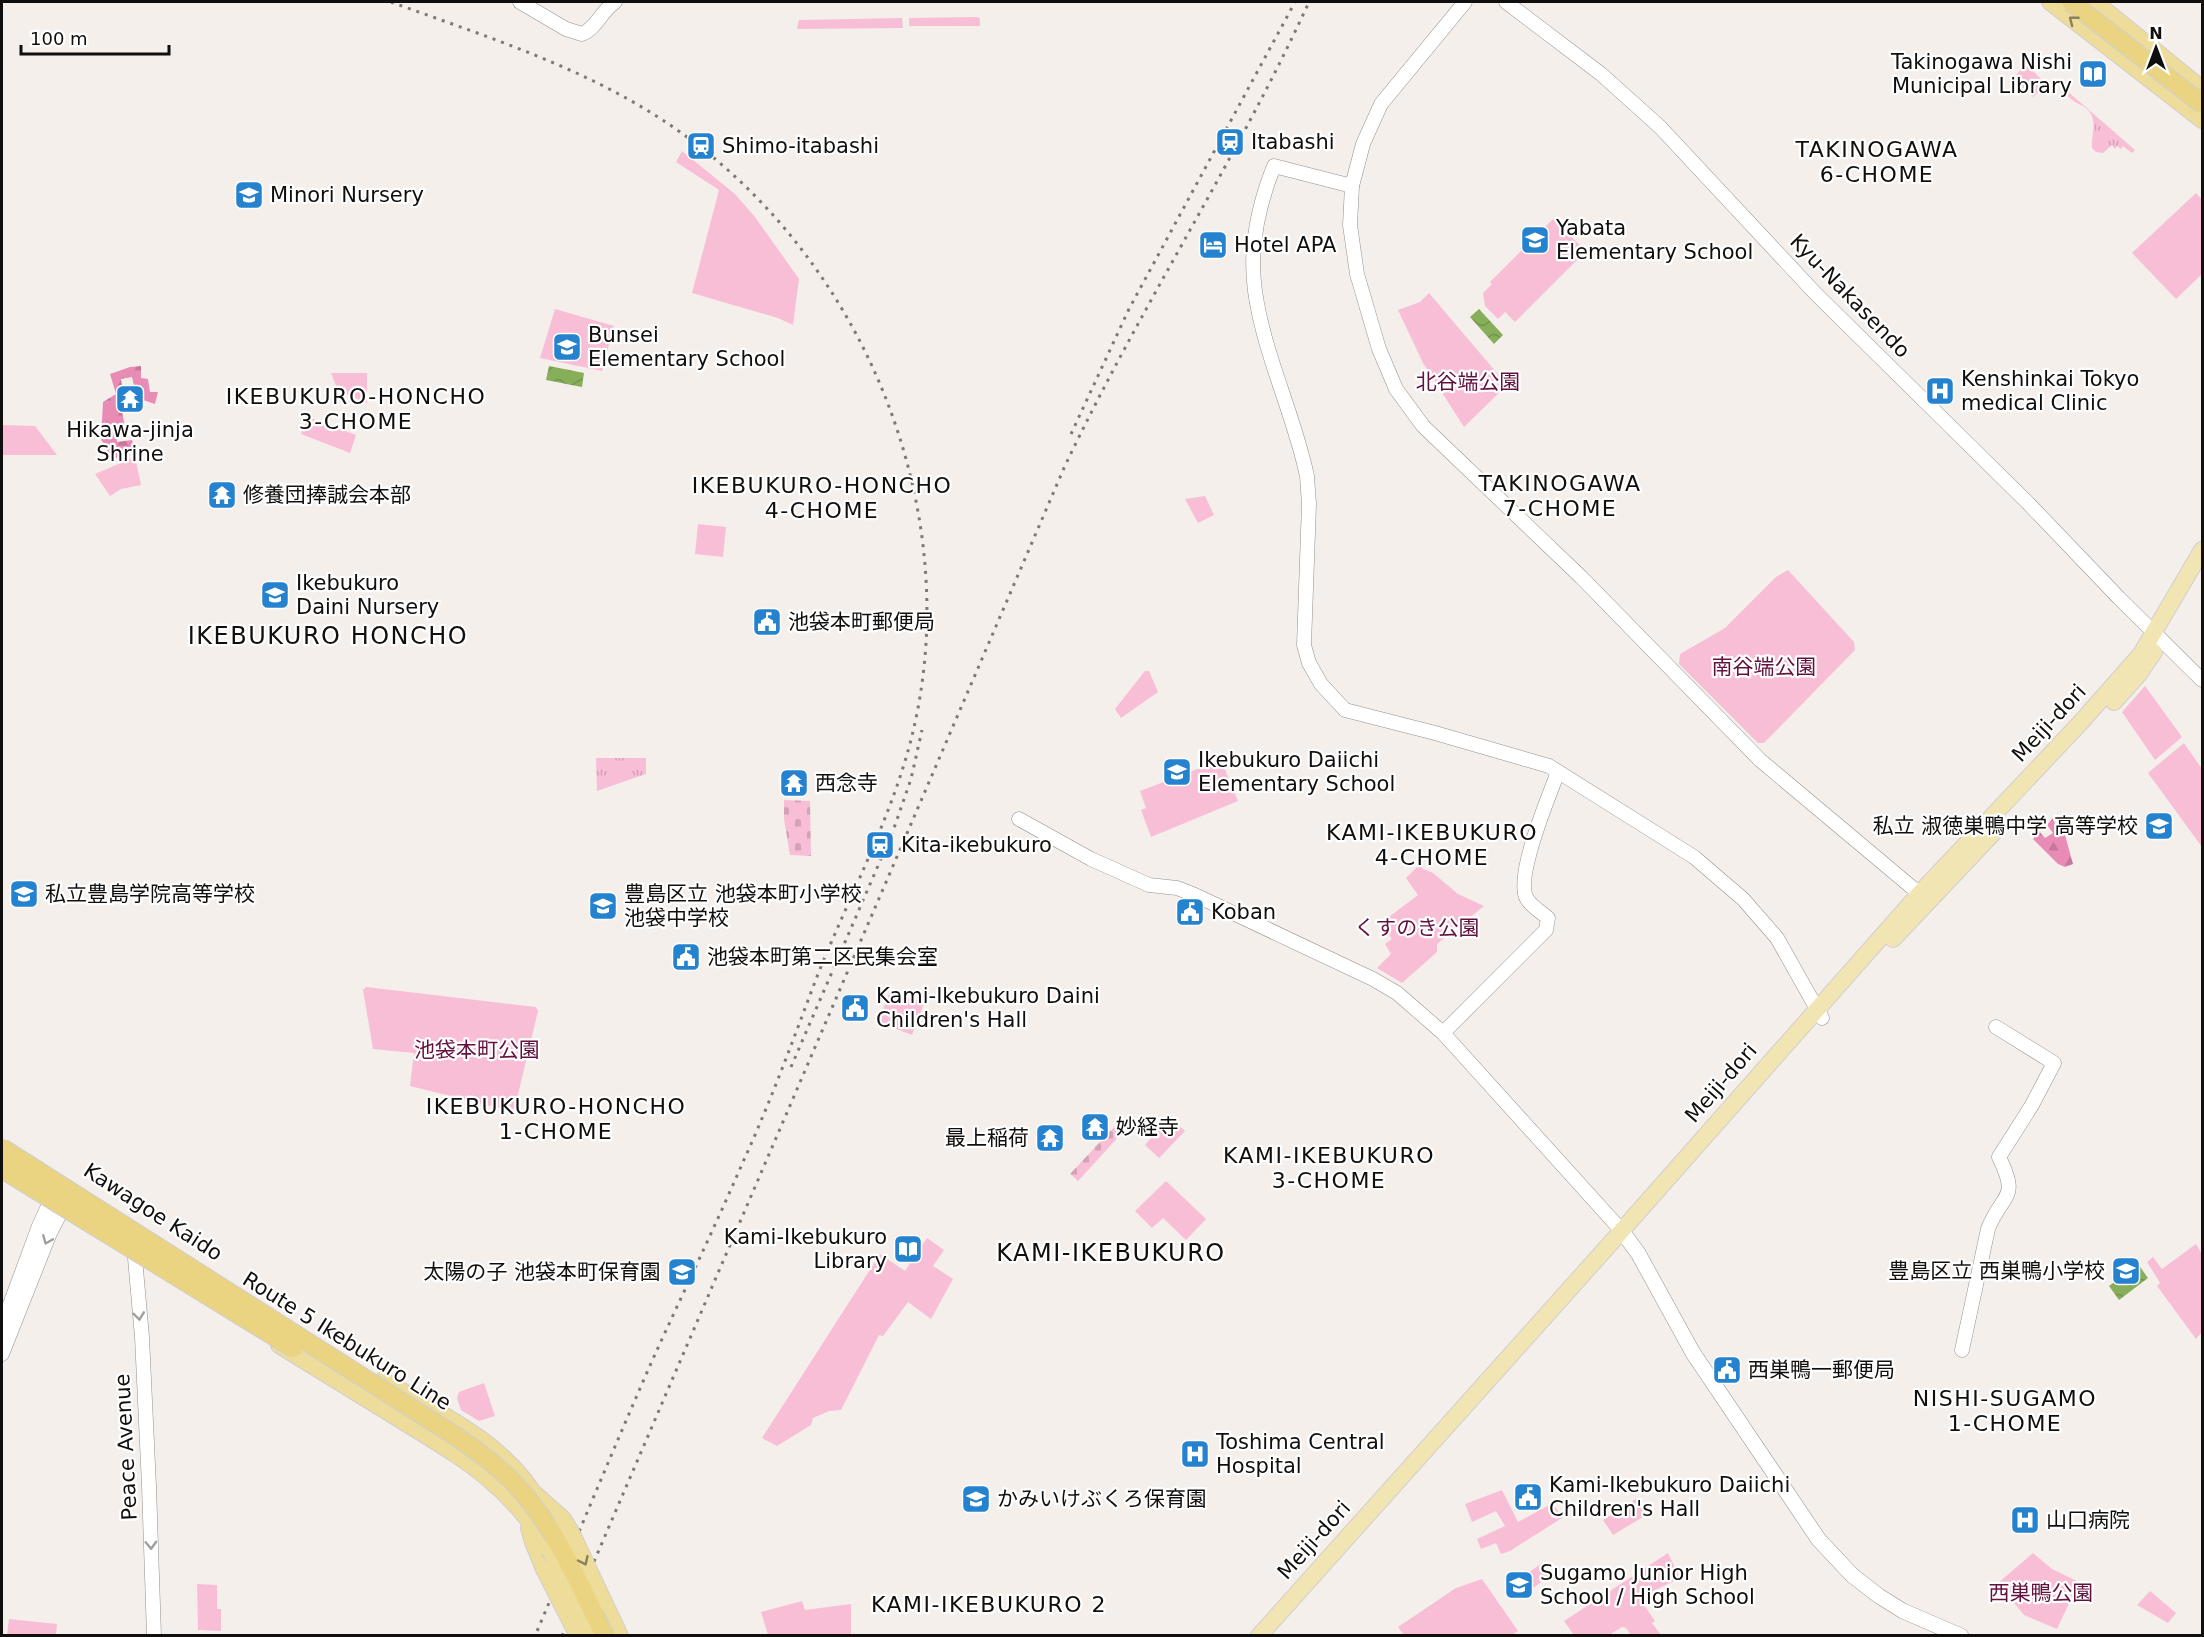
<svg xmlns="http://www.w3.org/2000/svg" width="2204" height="1637" font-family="'DejaVu Sans','Noto Sans JP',sans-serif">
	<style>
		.grass { fill: url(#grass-tufts) }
		.forest { fill: url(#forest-firs) }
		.cemetery { fill: url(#cemetery-stones) }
		.park { fill: #f8bed6 }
		.water { fill: url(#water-waves) }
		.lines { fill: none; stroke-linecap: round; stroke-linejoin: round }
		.tertiary-casing { stroke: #95908b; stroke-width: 15 }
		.secondary-casing { stroke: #95908b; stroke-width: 16 }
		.primary-casing { stroke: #cfcfcf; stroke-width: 18 }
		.trunk-casing { stroke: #cfcfcf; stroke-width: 18 }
		.tertiary { stroke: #fff; stroke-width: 14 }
		.secondary { stroke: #fff; stroke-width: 15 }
		.primary { stroke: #f2e5b4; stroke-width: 16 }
		.trunk { stroke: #eedc9b; stroke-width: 16 }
		.rail { stroke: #7d7977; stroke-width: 3; stroke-dasharray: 3 6; stroke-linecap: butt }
		.trunk-bridge-casing { stroke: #cfcfcf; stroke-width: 18; stroke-linecap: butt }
		.motorway-bridge-casing { stroke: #cfcfcf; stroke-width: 20; stroke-linecap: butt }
		.trunk-bridge { stroke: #eedc9b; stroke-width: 16 }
		.motorway-bridge { stroke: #ead482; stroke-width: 18 }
		.oneway { stroke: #8b805c }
		.oneway2 { stroke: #a09f9f }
		.labels { text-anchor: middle; stroke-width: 4.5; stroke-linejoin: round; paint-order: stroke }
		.poi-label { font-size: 21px; fill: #110f0e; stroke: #fff; text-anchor: start }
		.street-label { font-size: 21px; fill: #110f0e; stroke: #fff }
		.park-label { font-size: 21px; fill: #63113f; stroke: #fff }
		.neighbourhood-label { font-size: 22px; letter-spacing: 1.5px; fill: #110f0e; stroke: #fff }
		.quarter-label { font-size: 24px; letter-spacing: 1.5px; fill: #110f0e; stroke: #fff }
	</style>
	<defs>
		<pattern id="grass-tufts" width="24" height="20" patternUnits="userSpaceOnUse" patternTransform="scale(1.5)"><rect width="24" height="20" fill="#f8bed6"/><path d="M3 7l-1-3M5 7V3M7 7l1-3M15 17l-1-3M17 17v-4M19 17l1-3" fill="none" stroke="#d4a2b6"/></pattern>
		<pattern id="forest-firs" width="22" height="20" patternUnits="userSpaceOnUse" patternTransform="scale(1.5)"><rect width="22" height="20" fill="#e88cb6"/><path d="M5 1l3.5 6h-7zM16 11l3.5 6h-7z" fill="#c6789b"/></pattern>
		<pattern id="cemetery-stones" width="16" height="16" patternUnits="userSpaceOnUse" patternTransform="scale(1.5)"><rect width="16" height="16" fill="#f8bed6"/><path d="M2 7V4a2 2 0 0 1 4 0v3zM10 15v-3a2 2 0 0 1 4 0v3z" fill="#d4a2b6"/></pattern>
		<pattern id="water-waves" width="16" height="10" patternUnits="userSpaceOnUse" patternTransform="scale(1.5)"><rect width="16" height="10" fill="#87af59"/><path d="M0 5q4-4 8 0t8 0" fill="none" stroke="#74954c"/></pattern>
	</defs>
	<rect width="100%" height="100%" fill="#f5efeb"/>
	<g class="grass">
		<path d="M2066,90L2135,150L2132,153L2123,146L2121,149L2117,146L2115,149L2112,145L2103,153L2096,152L2092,148C2091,136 2098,120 2088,110C2082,104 2074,103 2069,97L2062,95Z"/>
		<path d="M596,758H646V774L597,791Z"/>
	</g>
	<g class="forest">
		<path d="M141,366V378L148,379L150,392H158L155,404L143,400L141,394L136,395L132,377L121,379L124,398L120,399L125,428L116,430L117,442L132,440L134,447L132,451L112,460L101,439L103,402L116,394L110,374L130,367Z"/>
		<path d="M2053,818L2059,836L2065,835L2073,864L2065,867L2058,864L2033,839L2039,831L2045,838L2053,833L2047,825Z"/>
	</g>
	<g class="cemetery">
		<path d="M784,800L810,801L811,856L790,855L784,819Z"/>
		<path d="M1114,1127L1121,1134L1078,1181L1070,1174Z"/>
	</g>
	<g class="park">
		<path d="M978,17L980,19V26H909V18Z"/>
		<path d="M902,18L903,28L797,29L799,20Z"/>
		<path d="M2026,64L2047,85L2033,97L2013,78Z"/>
		<path d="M682,151L735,194L755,217L799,279L793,325L778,318L692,293L719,190L676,162Z"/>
		<path d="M2196,193L2202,200V274L2176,299L2132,253Z"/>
		<path d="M1553,219L1586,251L1515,322L1505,312L1498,319L1485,306L1483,293L1492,284L1490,282Z"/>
		<path d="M1429,293L1507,385L1464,427L1423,363L1398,310L1420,302Z"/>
		<path d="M555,309L614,326L602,371L540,358Z"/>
		<path d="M331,373H367V403L338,391Z"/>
		<path d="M308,417L356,435L350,453L301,434Z"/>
		<path d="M2,425L35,426L57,455H2Z"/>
		<path d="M135,457L141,485L121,489L110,496L95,474Z"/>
		<path d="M1205,496L1214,515L1198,523L1185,499Z"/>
		<path d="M698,524L726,527L723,557L695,554Z"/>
		<path d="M1788,570L1854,642L1855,650L1764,743H1758L1679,664L1680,654L1725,628L1776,577Z"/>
		<path d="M1145,671H1149L1158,692L1121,718L1115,709Z"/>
		<path d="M2145,686L2182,737L2155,760L2122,712Z"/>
		<path d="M2184,743L2202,769V847L2148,773Z"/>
		<path d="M1221,760L1238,801L1151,837L1141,810L1146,808L1140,791Z"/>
		<path d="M1420,864L1423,869L1433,873L1458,894L1484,906L1437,944V952L1402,983L1377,968L1391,954L1385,944L1392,939L1381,923L1418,895L1406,878Z"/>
		<path d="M366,987L536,1007L538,1011L515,1107L511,1111L410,1086L414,1053L373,1049L363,990Z"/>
		<path d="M890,991L924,1003L912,1035L878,1022Z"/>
		<path d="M1169,1117L1185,1131L1159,1158L1145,1145Z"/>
		<path d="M1166,1181L1206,1219L1186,1240L1163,1218L1152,1228L1135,1211Z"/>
		<path d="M927,1238L944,1250L933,1266L953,1279L931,1319L908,1302L883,1336L879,1335L841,1410L829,1411L813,1418L811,1425L777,1446L762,1438L880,1254L905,1271Z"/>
		<path d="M2196,1244L2202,1254V1332L2196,1339L2157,1286L2160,1283L2147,1262L2153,1257L2162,1269Z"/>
		<path d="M484,1383L495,1416L479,1421L461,1410L457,1398L459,1392Z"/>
		<path d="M1502,1490L1518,1522L1553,1503L1562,1518L1510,1551L1501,1554L1496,1543L1481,1549L1477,1539L1505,1526L1496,1511L1472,1522L1465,1504Z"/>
		<path d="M1636,1499L1646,1515L1613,1535L1603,1520Z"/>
		<path d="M1668,1553L1680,1578L1639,1598L1655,1621L1652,1623L1661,1635H1631L1626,1628L1622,1627L1609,1635H1574L1564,1621Z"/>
		<path d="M2033,1553L2052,1569L2079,1582L2057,1629L2024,1615L1998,1583Z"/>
		<path d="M1542,1563L1550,1576L1522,1596L1513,1583Z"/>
		<path d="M1482,1579L1518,1631L1512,1635H1404L1398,1627L1456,1588Z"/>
		<path d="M197,1584L217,1585V1609H221V1631L198,1630Z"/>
		<path d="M2150,1591L2176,1613L2168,1623L2137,1605Z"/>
		<path d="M802,1601L805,1610L851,1604V1635H768L761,1612Z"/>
		<path d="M9,1619L57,1624L56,1635H7Z"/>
	</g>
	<g class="water">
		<path d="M1479,309L1503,335L1494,344L1470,317Z"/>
		<path d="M549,366L584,373L582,387L546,380Z"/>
		<path d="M2138,1264L2148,1278L2119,1300L2109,1286Z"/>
	</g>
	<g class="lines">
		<g class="tertiary-casing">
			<g id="tertiary">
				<path d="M520,2L566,29L582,34C596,29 602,10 615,2"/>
				<path d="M1465,2L1381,104L1363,144L1352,186L1350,225L1357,274L1379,349L1396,389L1423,426L1581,577L1760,760L1927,900"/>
				<path d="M1506,2L1601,74L1660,127L1815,293L2028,503L2119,598L2202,680"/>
				<path d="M1352,186L1274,166C1258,206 1249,248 1255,291C1264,355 1294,414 1307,476L1309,504L1304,645L1309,663L1321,684L1345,710L1435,733L1549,766L1694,857L1743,899L1777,938L1822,1018"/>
				<path d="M1019,819L1091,859L1149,885L1177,888L1195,895L1373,979L1397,993L1443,1033L1621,1230"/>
				<path d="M1443,1033L1546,930L1548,918C1541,912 1531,906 1527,899C1514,878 1549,796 1558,772"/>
				<path d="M135,1258L142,1337L149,1486L154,1636"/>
				<path d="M2,1326L39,1226L55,1191"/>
				<path d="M1962,1350L1988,1229C2003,1191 2020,1201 1999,1157L2032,1105L2054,1063L1996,1027"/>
				<path d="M2,1354L50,1233L67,1200"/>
			</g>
		</g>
		<g class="secondary-casing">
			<path id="secondary" d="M1621,1230L1638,1253L1693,1353L1819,1540L1853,1576L1879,1596L1903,1611L1961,1636"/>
		</g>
		<g class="primary-casing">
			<g id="primary">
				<path d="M2114,702L2139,674L2154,652"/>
				<path d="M1893,939L1997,829"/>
				<path d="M1259,1636L1609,1245L1920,893L2082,721L2141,654L2202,550"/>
			</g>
		</g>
		<g class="trunk-casing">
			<g id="trunk">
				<path d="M2050,2L2202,120"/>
				<path d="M2095,2L2202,89"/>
				<path d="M279,1345C318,1369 357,1393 396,1417C462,1458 505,1480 549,1549"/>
				<path d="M383,1380C440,1414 509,1444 541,1506"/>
				<path d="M535,1494L563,1519"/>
				<path d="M529,1528L533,1542L544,1569"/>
				<path d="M604,1602L620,1636"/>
			</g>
		</g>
		<use href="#tertiary" class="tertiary"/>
		<use href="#secondary" class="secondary"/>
		<use href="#primary" class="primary"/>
		<use href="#trunk" class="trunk"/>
		<g class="rail">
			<path d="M391,2C484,36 581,66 664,121C855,246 963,494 916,718C897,811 847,898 813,987C791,1046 769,1105 743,1162C714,1229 682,1295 652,1361C612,1452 574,1544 535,1636"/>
			<path d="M1071,434L1129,309L1295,2"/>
			<path d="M791,1067L893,831L911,779L922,730"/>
			<path d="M562,1636L1064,468C1139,309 1236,161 1309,2"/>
		</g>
		<g class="trunk-bridge-casing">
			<g id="trunk-bridge">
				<path d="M563,1519L571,1532L604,1602"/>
				<path d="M549,1549L589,1629"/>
				<path d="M544,1569L578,1636"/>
			</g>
		</g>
		<g class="motorway-bridge-casing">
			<g id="motorway-bridge">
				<path d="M2071,2L2202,104"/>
				<path d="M2,1148L449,1432C471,1446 492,1461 511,1480C554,1523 578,1582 605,1636"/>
				<path d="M2,1169L293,1348"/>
			</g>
		</g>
		<use href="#trunk-bridge" class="trunk-bridge"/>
		<use href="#motorway-bridge" class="motorway-bridge"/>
	</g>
	<defs><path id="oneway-chevron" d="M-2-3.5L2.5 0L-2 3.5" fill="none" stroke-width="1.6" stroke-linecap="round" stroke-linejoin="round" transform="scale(1.5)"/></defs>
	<g class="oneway">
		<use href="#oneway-chevron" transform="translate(2073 20) rotate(-142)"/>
		<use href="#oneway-chevron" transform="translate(584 1561) rotate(65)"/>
	</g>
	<g class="oneway2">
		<use href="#oneway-chevron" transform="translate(47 1240) rotate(112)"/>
		<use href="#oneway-chevron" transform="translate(139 1316) rotate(83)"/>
		<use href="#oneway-chevron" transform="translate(151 1545) rotate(88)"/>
	</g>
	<defs>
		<g id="library-square" transform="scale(1.5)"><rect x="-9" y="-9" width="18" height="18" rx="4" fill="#2482ce" stroke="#fff"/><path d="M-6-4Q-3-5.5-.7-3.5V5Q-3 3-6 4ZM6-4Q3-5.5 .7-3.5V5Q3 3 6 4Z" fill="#fff"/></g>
		<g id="station-square" transform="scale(1.5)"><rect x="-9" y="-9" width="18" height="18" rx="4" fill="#2482ce" stroke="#fff"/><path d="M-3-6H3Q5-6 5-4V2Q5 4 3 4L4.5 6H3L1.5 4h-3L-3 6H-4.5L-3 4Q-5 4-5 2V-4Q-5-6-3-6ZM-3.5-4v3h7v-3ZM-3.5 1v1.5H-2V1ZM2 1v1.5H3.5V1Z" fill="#fff"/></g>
		<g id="school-square" transform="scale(1.5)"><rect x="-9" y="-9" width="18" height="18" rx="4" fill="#2482ce" stroke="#fff"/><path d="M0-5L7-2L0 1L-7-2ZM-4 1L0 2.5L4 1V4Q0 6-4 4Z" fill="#fff"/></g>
		<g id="hotel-square" transform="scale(1.5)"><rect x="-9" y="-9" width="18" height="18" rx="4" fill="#2482ce" stroke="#fff"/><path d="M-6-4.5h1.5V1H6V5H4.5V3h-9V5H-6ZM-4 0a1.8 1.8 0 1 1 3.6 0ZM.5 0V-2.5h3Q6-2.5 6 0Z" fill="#fff"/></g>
		<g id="hospital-square" transform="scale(1.5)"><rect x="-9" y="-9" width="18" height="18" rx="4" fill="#2482ce" stroke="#fff"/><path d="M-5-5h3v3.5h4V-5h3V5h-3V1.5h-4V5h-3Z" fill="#fff"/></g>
		<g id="temple-square" transform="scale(1.5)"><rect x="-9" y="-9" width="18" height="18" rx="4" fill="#2482ce" stroke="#fff"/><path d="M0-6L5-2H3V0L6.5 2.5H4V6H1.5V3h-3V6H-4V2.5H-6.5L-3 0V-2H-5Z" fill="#fff"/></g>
		<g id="civic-square" transform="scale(1.5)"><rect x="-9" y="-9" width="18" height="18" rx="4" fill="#2482ce" stroke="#fff"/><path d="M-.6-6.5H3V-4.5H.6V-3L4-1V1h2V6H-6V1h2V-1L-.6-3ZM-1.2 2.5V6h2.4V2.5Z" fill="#fff"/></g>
	</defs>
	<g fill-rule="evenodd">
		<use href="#library-square" x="2093" y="74"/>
		<use href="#station-square" x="1230" y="142"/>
		<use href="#station-square" x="701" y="146"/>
		<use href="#school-square" x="249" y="195"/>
		<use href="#school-square" x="1535" y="240"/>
		<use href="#hotel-square" x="1213" y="245"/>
		<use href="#school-square" x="567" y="347"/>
		<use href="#hospital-square" x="1940" y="391"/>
		<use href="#temple-square" x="130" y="399"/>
		<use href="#temple-square" x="222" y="495"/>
		<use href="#school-square" x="275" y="595"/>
		<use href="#civic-square" x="767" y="622"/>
		<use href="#school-square" x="1177" y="772"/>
		<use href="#temple-square" x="794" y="783"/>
		<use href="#school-square" x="2159" y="826"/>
		<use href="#station-square" x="880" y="845"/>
		<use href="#school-square" x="24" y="894"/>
		<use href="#school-square" x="603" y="906"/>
		<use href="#civic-square" x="1190" y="912"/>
		<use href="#civic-square" x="686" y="957"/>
		<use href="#civic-square" x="855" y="1008"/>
		<use href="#temple-square" x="1095" y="1127"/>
		<use href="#temple-square" x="1050" y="1138"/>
		<use href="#library-square" x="908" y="1249"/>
		<use href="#school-square" x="2126" y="1271"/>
		<use href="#school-square" x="682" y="1272"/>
		<use href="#civic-square" x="1727" y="1370"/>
		<use href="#hospital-square" x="1195" y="1454"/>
		<use href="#civic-square" x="1528" y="1497"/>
		<use href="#school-square" x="976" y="1499"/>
		<use href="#hospital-square" x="2025" y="1520"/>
		<use href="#school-square" x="1519" y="1585"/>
	</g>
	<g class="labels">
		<g class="poi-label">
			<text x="2072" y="69" text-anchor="end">Takinogawa Nishi<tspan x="2072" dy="24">Municipal Library</tspan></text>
			<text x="1251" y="149">Itabashi</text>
			<text x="722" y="153">Shimo-itabashi</text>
			<text x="270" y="202">Minori Nursery</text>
			<text x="1556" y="235">Yabata<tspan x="1556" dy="24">Elementary School</tspan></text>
			<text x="1234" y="252">Hotel APA</text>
			<text x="588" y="342">Bunsei<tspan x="588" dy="24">Elementary School</tspan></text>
			<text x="1961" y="386">Kenshinkai Tokyo<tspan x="1961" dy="24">medical Clinic</tspan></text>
			<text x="130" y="437" text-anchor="middle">Hikawa-jinja<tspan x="130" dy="24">Shrine</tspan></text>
			<text x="243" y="502">修養団捧誠会本部</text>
			<text x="296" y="590">Ikebukuro<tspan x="296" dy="24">Daini Nursery</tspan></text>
			<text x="788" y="629">池袋本町郵便局</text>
			<text x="1198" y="767">Ikebukuro Daiichi<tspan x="1198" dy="24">Elementary School</tspan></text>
			<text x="815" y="790">西念寺</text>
			<text x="2138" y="833" text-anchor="end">私立 淑徳巣鴨中学 高等学校</text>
			<text x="901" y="852">Kita-ikebukuro</text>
			<text x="45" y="901">私立豊島学院高等学校</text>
			<text x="624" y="901">豊島区立 池袋本町小学校<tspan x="624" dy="24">池袋中学校</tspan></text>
			<text x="1211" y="919">Koban</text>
			<text x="707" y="964">池袋本町第二区民集会室</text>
			<text x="876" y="1003">Kami-Ikebukuro Daini<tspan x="876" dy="24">Children's Hall</tspan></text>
			<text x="1116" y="1134">妙経寺</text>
			<text x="1029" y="1145" text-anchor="end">最上稲荷</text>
			<text x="887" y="1244" text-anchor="end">Kami-Ikebukuro<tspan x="887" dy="24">Library</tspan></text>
			<text x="2105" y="1278" text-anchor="end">豊島区立 西巣鴨小学校</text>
			<text x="661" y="1279" text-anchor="end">太陽の子 池袋本町保育園</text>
			<text x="1748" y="1377">西巣鴨一郵便局</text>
			<text x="1216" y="1449">Toshima Central<tspan x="1216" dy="24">Hospital</tspan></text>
			<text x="1549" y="1492">Kami-Ikebukuro Daiichi<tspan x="1549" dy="24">Children's Hall</tspan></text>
			<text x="997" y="1506">かみいけぶくろ保育園</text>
			<text x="2046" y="1527">山口病院</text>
			<text x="1540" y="1580">Sugamo Junior High<tspan x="1540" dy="24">School / High School</tspan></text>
		</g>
		<g class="street-label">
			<text transform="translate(1850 296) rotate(46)" y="7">Kyu-Nakasendo</text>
			<text transform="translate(2049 723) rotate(-47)" y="7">Meiji-dori</text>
			<text transform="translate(1721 1083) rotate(-49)" y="7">Meiji-dori</text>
			<text transform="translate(153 1212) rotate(33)" y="7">Kawagoe Kaido</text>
			<text transform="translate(347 1341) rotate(32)" y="7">Route 5 Ikebukuro Line</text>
			<text transform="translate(126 1447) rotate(-93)" y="7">Peace Avenue</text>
			<text transform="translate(1314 1540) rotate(-48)" y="7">Meiji-dori</text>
		</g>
		<g class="park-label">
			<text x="1468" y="389">北谷端公園</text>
			<text x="1764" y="674">南谷端公園</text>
			<text x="1417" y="935">くすのき公園</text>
			<text x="477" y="1057">池袋本町公園</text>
			<text x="2041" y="1600">西巣鴨公園</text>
		</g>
		<g class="neighbourhood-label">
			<text x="1877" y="157">TAKINOGAWA<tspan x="1877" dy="25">6-CHOME</tspan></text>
			<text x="356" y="404">IKEBUKURO-HONCHO<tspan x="356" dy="25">3-CHOME</tspan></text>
			<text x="1560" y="491">TAKINOGAWA<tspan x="1560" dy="25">7-CHOME</tspan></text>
			<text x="822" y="493">IKEBUKURO-HONCHO<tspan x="822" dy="25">4-CHOME</tspan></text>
			<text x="1432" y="840">KAMI-IKEBUKURO<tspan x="1432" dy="25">4-CHOME</tspan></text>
			<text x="556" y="1114">IKEBUKURO-HONCHO<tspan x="556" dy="25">1-CHOME</tspan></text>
			<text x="1329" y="1163">KAMI-IKEBUKURO<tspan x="1329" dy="25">3-CHOME</tspan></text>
			<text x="2005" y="1406">NISHI-SUGAMO<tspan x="2005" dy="25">1-CHOME</tspan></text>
			<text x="989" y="1612">KAMI-IKEBUKURO 2</text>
		</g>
		<g class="quarter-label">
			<text x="328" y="644">IKEBUKURO HONCHO</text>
			<text x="1111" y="1261">KAMI-IKEBUKURO</text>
		</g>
	</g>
	<rect width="2204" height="1637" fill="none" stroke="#110f0e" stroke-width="6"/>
	<g transform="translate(2156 48)" stroke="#ffffff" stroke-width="4.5" paint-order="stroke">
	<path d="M0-4.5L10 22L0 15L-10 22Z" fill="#110f0e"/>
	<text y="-9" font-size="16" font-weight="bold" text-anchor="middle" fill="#110f0e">N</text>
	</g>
	<path d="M21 45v9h148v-9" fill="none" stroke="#110f0e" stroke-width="3"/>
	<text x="30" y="45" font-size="18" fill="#110f0e" stroke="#ffffff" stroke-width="4.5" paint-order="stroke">100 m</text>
</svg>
